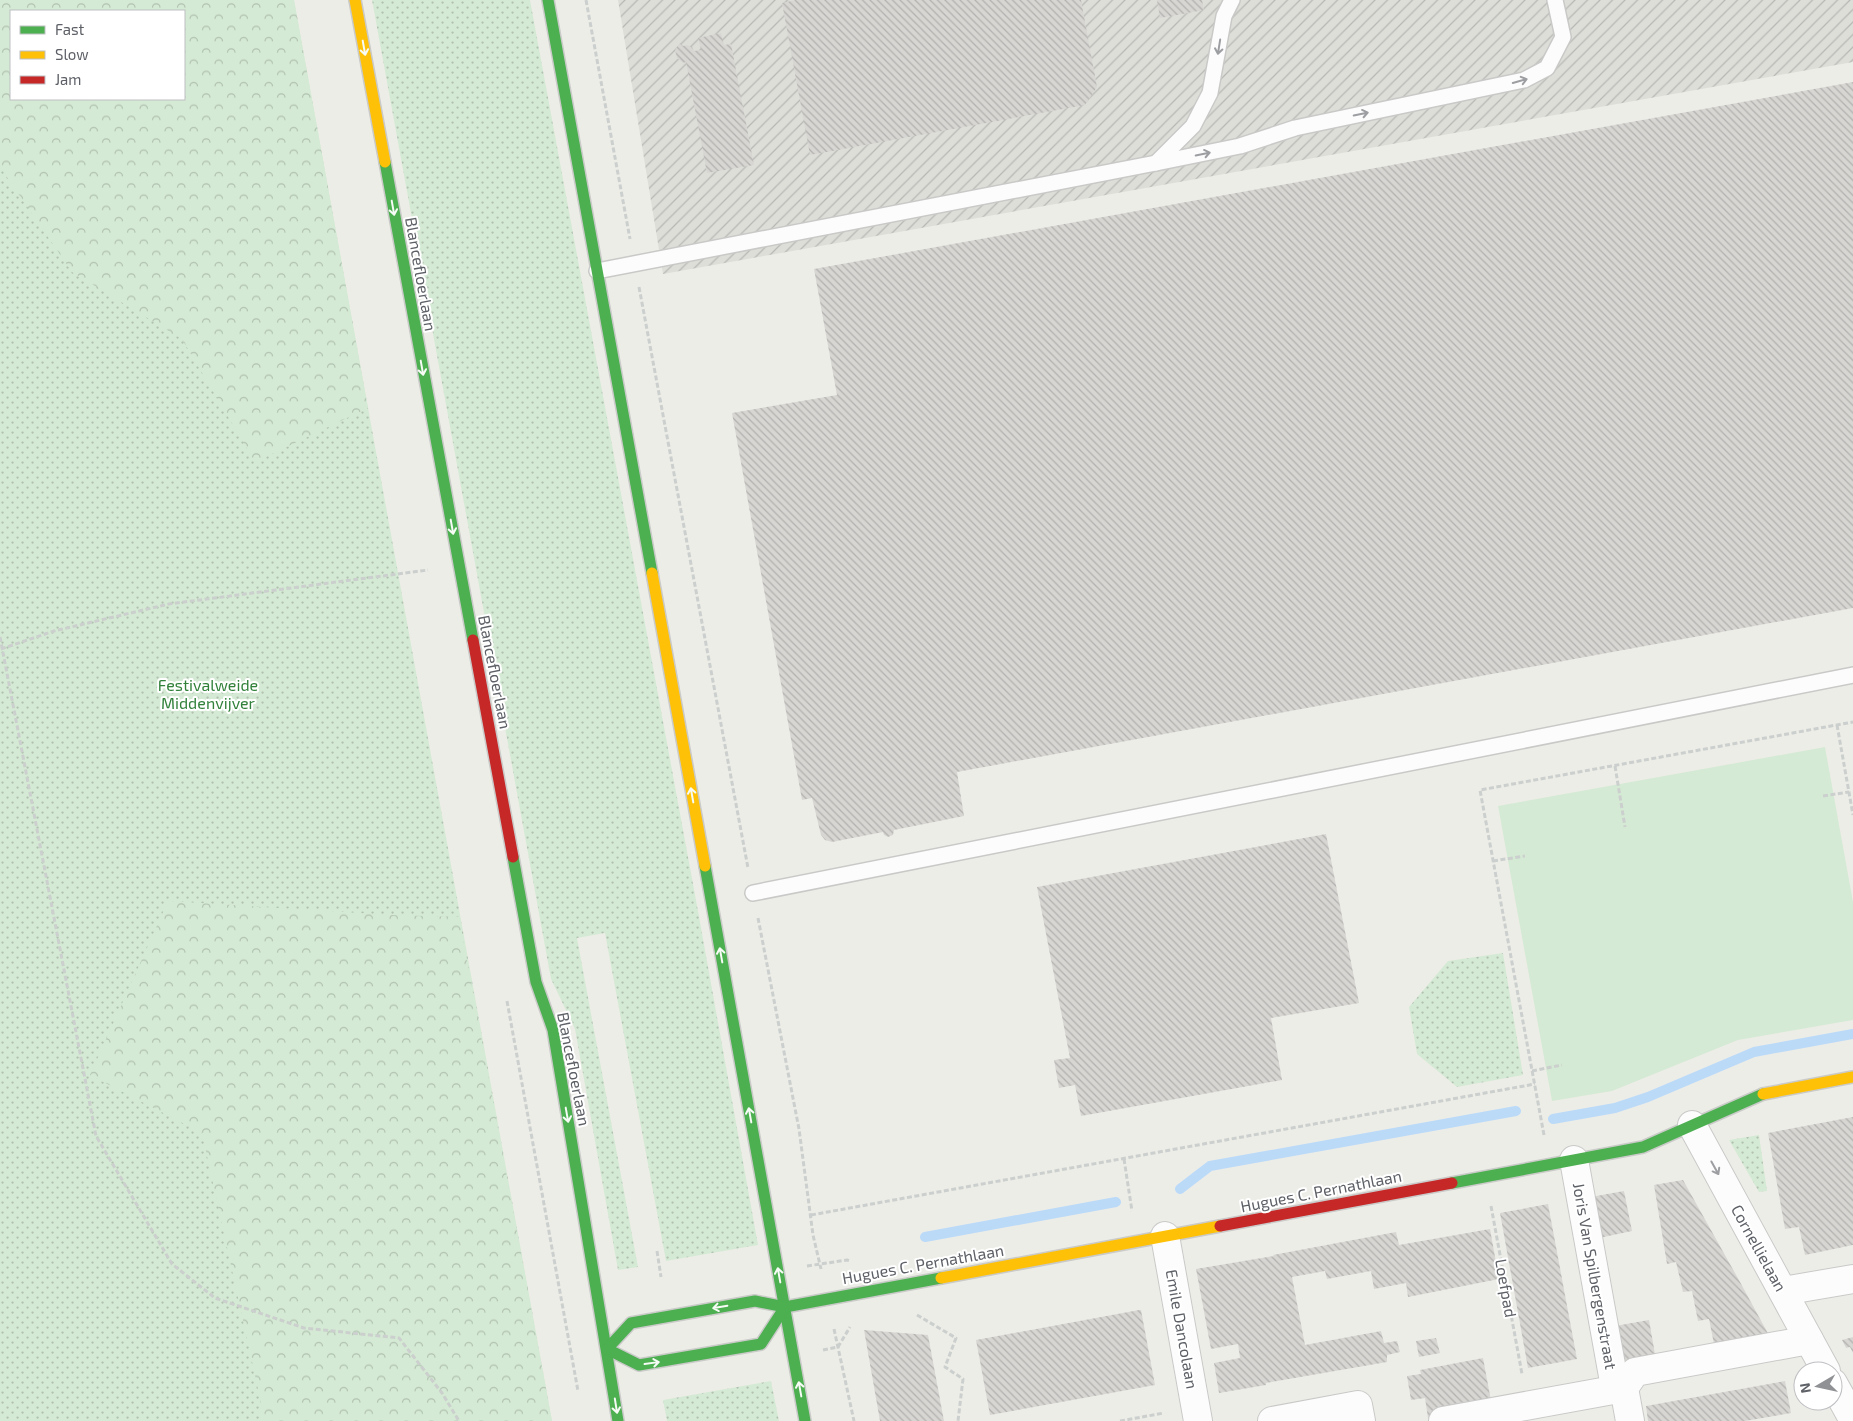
<svg xmlns="http://www.w3.org/2000/svg" width="1853" height="1421" font-family="'Exo 2',sans-serif">
	<style>
		.industrial { fill: url(#industrial-furrows) }
		.grass { fill: url(#grass-dots); fill-rule: evenodd }
		.forest { fill: url(#forest-crowns); fill-rule: evenodd }
		.garden { fill: #d5ead4 }
		.lines { fill: none; stroke-linecap: round; stroke-linejoin: round }
		.stream { stroke: #bbdaf8; stroke-width: 10 }
		.building { fill: url(#building-back-hatch) }
		.lane-casing { stroke: #c9cac8; stroke-width: 18 }
		.street-casing { stroke: #c9cac8; stroke-width: 30 }
		.fast-casing { stroke: #cacac9; stroke-width: 14 }
		.slow-casing { stroke: #cacac9; stroke-width: 14 }
		.jam-casing { stroke: #cacac9; stroke-width: 14 }
		.path { stroke: #cbcfcd; stroke-width: 3; stroke-dasharray: 5 2.5; stroke-linecap: butt }
		.lane { stroke: #fcfcfc; stroke-width: 15 }
		.street { stroke: #fcfcfc; stroke-width: 28 }
		.fast { stroke: #4caf50; stroke-width: 11 }
		.slow { stroke: #ffc107; stroke-width: 11 }
		.jam { stroke: #c62828; stroke-width: 11 }
		.oneway { stroke: #9d9ea2 }
		.oneway2 { stroke: #f6fbf6 }
		.labels { text-anchor: middle; stroke-width: 4; stroke-linejoin: round; paint-order: stroke }
		.street-label { font-size: 16px; fill: #5d6066; stroke: #fff }
		.park-label { font-size: 16px; fill: #31813a; stroke: #fff }
	</style>
	<defs>
		<pattern id="industrial-furrows" width="10" height="10" patternUnits="userSpaceOnUse" patternTransform="scale(1.25)"><rect width="10" height="10" fill="#deded9"/><path d="M-1 1l2-2M0 10L10 0M9 11l2-2" fill="none" stroke="#b7b7b4"/></pattern>
		<pattern id="grass-dots" width="8" height="8" patternUnits="userSpaceOnUse" patternTransform="scale(1.25)"><rect width="8" height="8" fill="#d5ead4"/><path d="M2 2h.1M6 6h.1" fill="none" stroke="#b0c1b0" stroke-width="1.8" stroke-linecap="round"/></pattern>
		<pattern id="forest-crowns" width="20" height="18" patternUnits="userSpaceOnUse" patternTransform="scale(1.25)"><rect width="20" height="18" fill="#d5ead4"/><path d="M2 6a3 3 0 1 1 6 0M12 15a3 3 0 1 1 6 0" fill="none" stroke="#b0c1b0"/></pattern>
		<pattern id="building-back-hatch" width="6" height="6" patternUnits="userSpaceOnUse" patternTransform="scale(1.25)"><rect width="6" height="6" fill="#d7d6d3"/><path d="M-1 5l2 2M0 0l6 6M5-1l2 2" fill="none" stroke="#b2b1af"/></pattern>
	</defs>
	<rect width="100%" height="100%" fill="#edede8"/>
	<path class="industrial" d="M618,0H1853V62L663,274Z"/>
	<g class="grass">
		<path d="M0,0H294L552,1421H0ZM11,11H184V99H11Z"/>
		<path d="M372,0H530L698,911L758,1245L666,1261L605,933L577,938L638,1267L618,1270L575,1029L551,979Z"/>
		<path d="M1503,953L1523,1075L1457,1087L1417,1054L1409,1007L1448,961Z"/>
		<path d="M1759,1135L1767,1191L1759,1192L1729,1140Z"/>
		<path d="M771,1381L779,1421H667L663,1400Z"/>
	</g>
	<g class="forest">
		<path d="M0,0H294L368,408L255,462L182,339L72,272L0,167ZM11,11H184V99H11Z"/>
		<path d="M168,901L392,915L459,917L552,1421H261L260,1398L202,1133L90,1075Z"/>
	</g>
	<path class="garden" d="M1825,747L1853,902V1020L1738,1040L1612,1091L1552,1101L1498,806Z"/>
	<g class="lines">
		<g class="stream">
			<path d="M1553,1119L1615,1108L1648,1097L1754,1052L1853,1034"/>
			<path d="M1180,1189L1210,1166L1516,1111"/>
			<path d="M925,1237L1116,1202"/>
		</g>
	</g>
	<g class="building">
		<path d="M796,0H1081L1097,87L1085,105L810,155L782,3Z"/>
		<path d="M1157,0H1202L1204,10L1160,18Z"/>
		<path d="M721,33L724,45L731,44L754,165L707,173L686,62L683,63L677,58L675,50L680,43L683,46L687,45L692,47L694,51L701,50L698,38Z"/>
		<path d="M1853,82V608L957,772L964,816L894,830L893,835L888,837L884,835L883,832L832,842L825,840L821,835L812,798L802,800L732,413L837,395L814,269Z"/>
		<path d="M1326,834L1359,1003L1271,1018L1282,1080L1081,1116L1075,1085L1059,1088L1054,1060L1070,1058L1037,887Z"/>
		<path d="M1853,1117V1245L1805,1255L1799,1227L1785,1229L1768,1133Z"/>
		<path d="M1683,1180L1740,1282L1771,1339L1715,1349L1709,1319L1698,1321L1692,1291L1683,1292L1676,1262L1667,1264L1654,1185Z"/>
		<path d="M1624,1191L1632,1231L1599,1238L1591,1197Z"/>
		<path d="M1548,1204L1577,1359L1528,1368L1500,1213Z"/>
		<path d="M1490,1229L1499,1279L1408,1297L1406,1283L1374,1289L1371,1271L1327,1279L1325,1271L1292,1277L1305,1345L1381,1331L1384,1343L1397,1341L1400,1352L1387,1355V1362L1266,1383V1385L1219,1393L1214,1363L1240,1358L1238,1344L1211,1349L1196,1269L1274,1256L1273,1255L1396,1232L1399,1245Z"/>
		<path d="M1139,1310H1141L1155,1385L990,1415L976,1340Z"/>
		<path d="M1649,1320L1656,1360L1622,1367L1615,1326Z"/>
		<path d="M864,1330L928,1335L944,1421H880Z"/>
		<path d="M1853,1337V1353L1850,1347L1846,1348L1842,1340Z"/>
		<path d="M1436,1338L1440,1353L1419,1357L1416,1341Z"/>
		<path d="M1483,1358L1492,1406L1428,1418L1425,1398L1411,1400L1407,1376L1421,1374L1420,1370Z"/>
		<path d="M1785,1381L1791,1413L1745,1421H1648L1646,1406Z"/>
	</g>
	<g class="lines">
		<g class="lane-casing">
			<g id="lane">
				<path d="M1156,163L1193,126L1210,93L1224,16L1232,0"/>
				<path d="M597,271L1156,163L1240,146L1295,128L1524,80L1547,68L1563,37L1555,0"/>
				<path d="M753,893L1853,675"/>
			</g>
		</g>
		<g class="street-casing">
			<g id="street">
				<path d="M1692,1125L1826,1371"/>
				<path d="M1574,1160L1613,1376L1624,1388"/>
				<path d="M1165,1236L1198,1421"/>
				<path d="M1783,1291L1853,1279"/>
				<path d="M1833,1383L1853,1419"/>
				<path d="M1624,1388L1635,1372L1809,1340"/>
				<path d="M1624,1388L1630,1421"/>
				<path d="M1272,1421L1358,1405L1361,1421"/>
				<path d="M1443,1421L1624,1388"/>
			</g>
		</g>
		<g class="fast-casing">
			<g id="fast">
				<path d="M548,0L652,573"/>
				<path d="M385,162L473,640"/>
				<path d="M513,857L536,982L553,1030L618,1421"/>
				<path d="M705,866L805,1421"/>
				<path d="M1452,1183L1643,1147L1763,1094"/>
				<path d="M785,1307L761,1344L639,1365L607,1349L631,1323L755,1301L785,1307L941,1278"/>
			</g>
		</g>
		<g class="slow-casing">
			<g id="slow">
				<path d="M355,0L385,162"/>
				<path d="M652,573L705,866"/>
				<path d="M1763,1094L1853,1077"/>
				<path d="M941,1278L1220,1226"/>
			</g>
		</g>
		<g class="jam-casing">
			<g id="jam">
				<path d="M473,640L513,857"/>
				<path d="M1220,1226L1452,1183"/>
			</g>
		</g>
		<g class="path">
			<path d="M586,0L630,239"/>
			<path d="M639,287L748,868"/>
			<path d="M0,637L96,1136L172,1264L215,1298L304,1328L399,1338L442,1393L459,1421"/>
			<path d="M1,649L54,631L169,604L428,570"/>
			<path d="M1837,725L1853,815"/>
			<path d="M1615,766L1625,827"/>
			<path d="M1823,796L1849,792"/>
			<path d="M1493,861L1525,856"/>
			<path d="M758,918L799,1129L813,1235L821,1269"/>
			<path d="M507,1001L578,1391"/>
			<path d="M1532,1071L1562,1065"/>
			<path d="M1544,1135L1480,790L1853,722"/>
			<path d="M1124,1159L1132,1211"/>
			<path d="M1491,1206L1522,1374"/>
			<path d="M811,1215L1535,1084"/>
			<path d="M657,1251L661,1277"/>
			<path d="M807,1266L847,1260L850,1261"/>
			<path d="M917,1315L956,1338L945,1367L963,1379L958,1421"/>
			<path d="M834,1329L854,1421"/>
			<path d="M823,1350L838,1347L850,1327"/>
			<path d="M1120,1421L1164,1413"/>
		</g>
		<use href="#lane" class="lane"/>
		<use href="#street" class="street"/>
		<use href="#fast" class="fast"/>
		<use href="#slow" class="slow"/>
		<use href="#jam" class="jam"/>
	</g>
	<defs><path id="oneway-shaft" d="M-6 0H5M1.5-3L5.5 0L1.5 3" fill="none" stroke-width="1.6" stroke-linecap="round" stroke-linejoin="round" transform="scale(1.25)"/></defs>
	<g class="oneway">
		<use href="#oneway-shaft" transform="translate(1219 47) rotate(99)"/>
		<use href="#oneway-shaft" transform="translate(1520 81) rotate(-16)"/>
		<use href="#oneway-shaft" transform="translate(1361 114) rotate(-12)"/>
		<use href="#oneway-shaft" transform="translate(1203 154) rotate(-12)"/>
		<use href="#oneway-shaft" transform="translate(1715 1168) rotate(61)"/>
	</g>
	<g class="oneway2">
		<use href="#oneway-shaft" transform="translate(364 48) rotate(80)"/>
		<use href="#oneway-shaft" transform="translate(393 208) rotate(80)"/>
		<use href="#oneway-shaft" transform="translate(422 368) rotate(80)"/>
		<use href="#oneway-shaft" transform="translate(452 527) rotate(80)"/>
		<use href="#oneway-shaft" transform="translate(692 795) rotate(-100)"/>
		<use href="#oneway-shaft" transform="translate(721 955) rotate(-100)"/>
		<use href="#oneway-shaft" transform="translate(567 1115) rotate(80)"/>
		<use href="#oneway-shaft" transform="translate(750 1115) rotate(-100)"/>
		<use href="#oneway-shaft" transform="translate(779 1275) rotate(-100)"/>
		<use href="#oneway-shaft" transform="translate(720 1307) rotate(170)"/>
		<use href="#oneway-shaft" transform="translate(652 1363) rotate(-8)"/>
		<use href="#oneway-shaft" transform="translate(800 1389) rotate(-100)"/>
		<use href="#oneway-shaft" transform="translate(616 1406) rotate(81)"/>
	</g>
	<g class="labels">
		<g class="street-label">
			<text transform="translate(421 274) rotate(80)" y="6">Blancefloerlaan</text>
			<text transform="translate(495 672) rotate(79)" y="6">Blancefloerlaan</text>
			<text transform="translate(574 1069) rotate(79)" y="6">Blancefloerlaan</text>
			<text transform="translate(1321 1191) rotate(-11)" y="6">Hugues C. Pernathlaan</text>
			<text transform="translate(1759 1248) rotate(61)" y="6">Cornellielaan</text>
			<text transform="translate(923 1264) rotate(-10)" y="6">Hugues C. Pernathlaan</text>
			<text transform="translate(1595 1276) rotate(80)" y="6">Joris Van Spilbergenstraat</text>
			<text transform="translate(1506 1288) rotate(80)" y="6">Loefpad</text>
			<text transform="translate(1182 1329) rotate(80)" y="6">Emile Dancolaan</text>
		</g>
		<g class="park-label">
			<text x="208" y="691">Festivalweide<tspan x="208" dy="18">Middenvijver</tspan></text>
		</g>
	</g>
	<rect x="10" y="10" width="175" height="90" fill="#ffffff" stroke="#bebfc2"/>
	<rect x="20" y="26" width="25" height="8" fill="#4caf50" stroke="#bebfc2"/>
	<text x="55" y="35" font-size="15" fill="#5d6066">Fast</text>
	<rect x="20" y="51" width="25" height="8" fill="#ffc107" stroke="#bebfc2"/>
	<text x="55" y="60" font-size="15" fill="#5d6066">Slow</text>
	<rect x="20" y="76" width="25" height="8" fill="#c62828" stroke="#bebfc2"/>
	<text x="55" y="85" font-size="15" fill="#5d6066">Jam</text>
	<g transform="translate(1818 1386) rotate(261)"><circle r="24" fill="#ffffff" stroke="#bebfc2"/>
	<path d="M0-4L9 19L0 12L-9 19Z" fill="#8f9194"/>
	<text y="-8" font-size="14" font-weight="bold" text-anchor="middle" fill="#5d6066">N</text>
	</g>
</svg>
